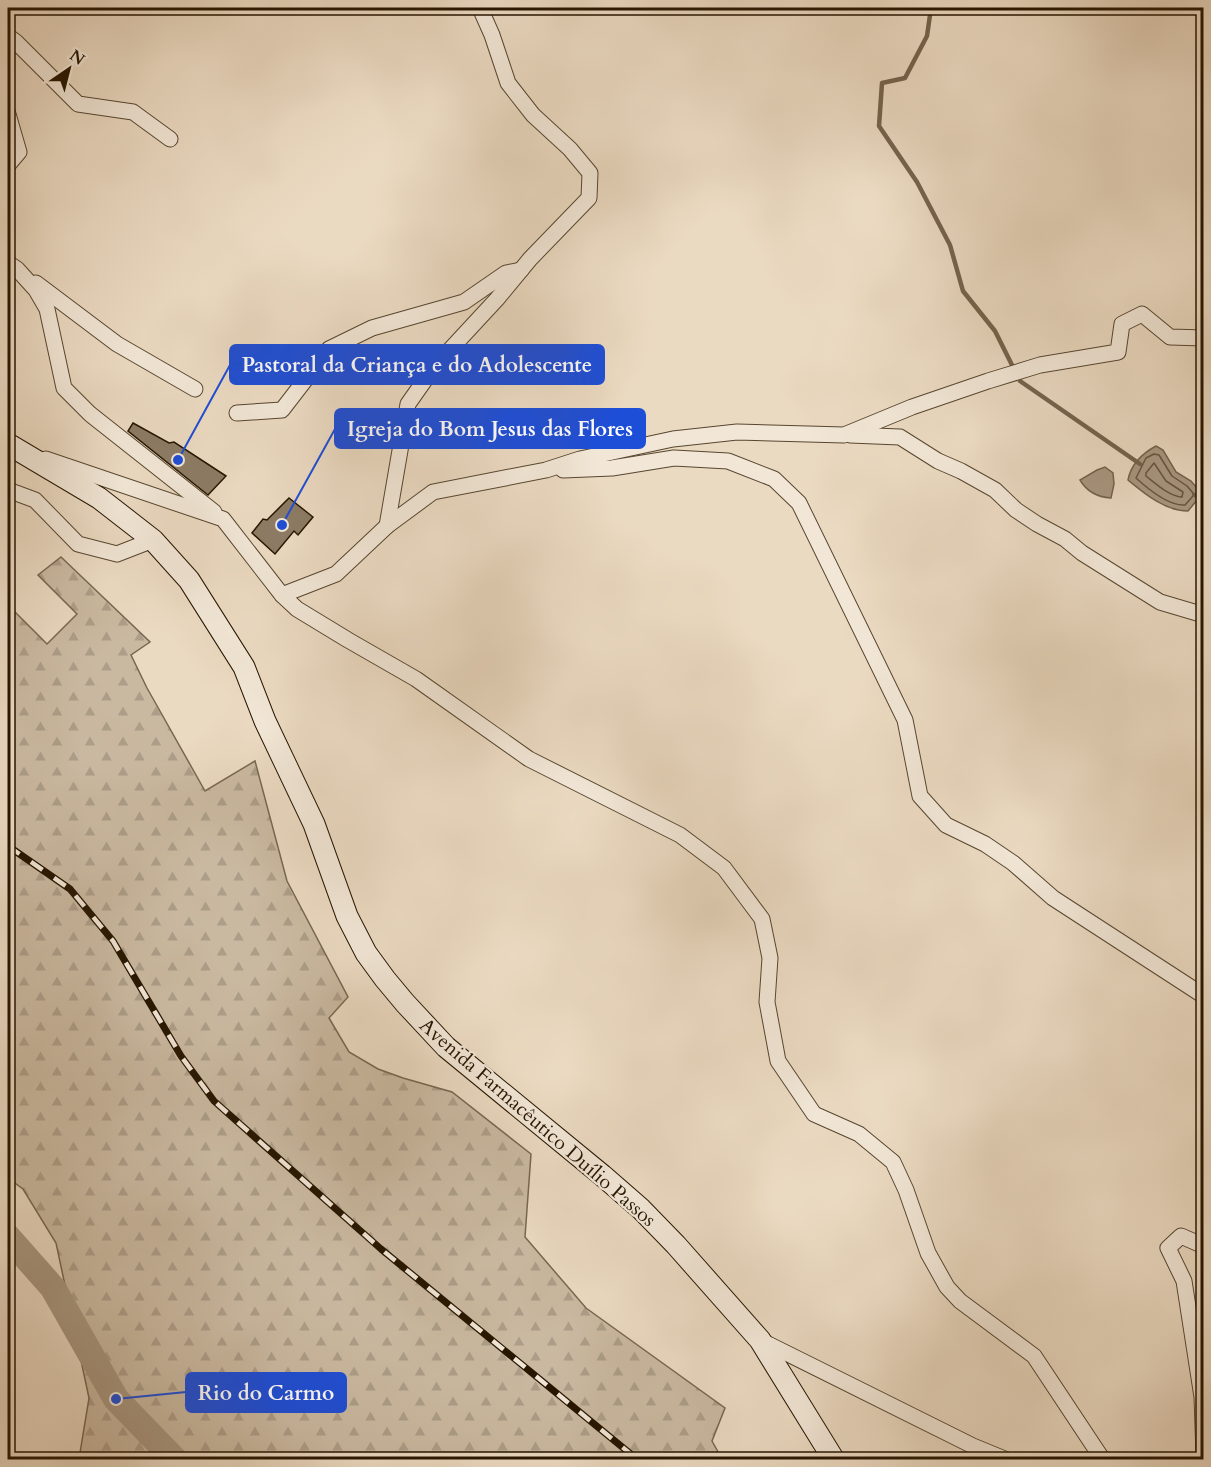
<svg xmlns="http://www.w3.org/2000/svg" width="1211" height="1467" font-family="Cardo,serif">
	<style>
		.forest { fill: url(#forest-firs); stroke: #786750; stroke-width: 1.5 }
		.water { fill: #a89780; stroke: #74634d; stroke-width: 1.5 }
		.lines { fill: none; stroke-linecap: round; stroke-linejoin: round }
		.shore { stroke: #675640; stroke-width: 1.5 }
		.stream { stroke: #74634d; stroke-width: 4.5 }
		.river { stroke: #a89780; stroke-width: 26 }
		.building { fill: #8c7b65; stroke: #261500; stroke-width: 1.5 }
		.street-casing { stroke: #574630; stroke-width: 17 }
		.secondary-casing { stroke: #261500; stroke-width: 23 }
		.street { stroke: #f2e7d7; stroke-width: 15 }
		.secondary { stroke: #f2e7d7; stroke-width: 21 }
		.rail-casing { stroke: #261500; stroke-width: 7 }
		.rail { stroke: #f2e7d7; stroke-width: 4.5; stroke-dasharray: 14; stroke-linecap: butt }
		.labels { text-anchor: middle; stroke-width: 4.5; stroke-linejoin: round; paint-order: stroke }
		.street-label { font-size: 20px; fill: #261500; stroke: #f2e7d7 }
		.leader { fill: none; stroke: #1d4ed8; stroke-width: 2 }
		.callout-dot { fill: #1d4ed8; stroke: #f2e7d7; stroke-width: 2 }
		.callout { fill: #1d4ed8; stroke: #1d4ed8; stroke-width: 2 }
		.callout-label { font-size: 21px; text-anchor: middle; font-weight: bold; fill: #fff }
	</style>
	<defs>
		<pattern id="forest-firs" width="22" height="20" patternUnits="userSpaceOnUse" patternTransform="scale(1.5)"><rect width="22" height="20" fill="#cab9a1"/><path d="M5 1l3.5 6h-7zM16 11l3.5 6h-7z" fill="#ad9e89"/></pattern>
	</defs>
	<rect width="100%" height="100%" fill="#ebdac2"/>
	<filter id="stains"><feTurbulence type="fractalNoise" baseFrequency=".00333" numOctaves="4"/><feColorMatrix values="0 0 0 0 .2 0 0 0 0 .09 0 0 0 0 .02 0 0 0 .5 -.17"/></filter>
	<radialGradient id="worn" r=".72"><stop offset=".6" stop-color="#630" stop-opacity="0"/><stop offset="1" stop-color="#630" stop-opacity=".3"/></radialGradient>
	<path class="forest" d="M61,557L150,642L131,655L147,688L205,791L255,761L287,881L348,997L329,1018L349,1052L378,1069L403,1078L452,1092L531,1154L525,1237L586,1308L725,1408L712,1441L722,1459H79L89,1398L56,1243L23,1189L8,1178V605L47,644L77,614L38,575Z"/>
	<g class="water">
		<path d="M1156,446L1163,450L1176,472L1191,481L1202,494L1188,511C1165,511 1145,494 1128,480C1131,464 1143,453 1156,446Z"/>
		<path d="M1105,467L1113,473L1114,484L1111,498C1097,497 1087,492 1080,480L1097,470Z"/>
	</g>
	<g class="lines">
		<g class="shore">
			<path d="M1154,454L1159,455L1172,476L1187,486L1193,493V496L1185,505C1168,506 1148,489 1136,478L1146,458Z"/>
			<path d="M1154,463L1166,481L1183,492L1182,497C1169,496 1156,484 1146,476V473Z"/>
		</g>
		<g class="stream">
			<path d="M931,8L927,36L905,78L882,83L879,126L917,182L950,245L963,291L995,331L1020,381L1140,464"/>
			<path d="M1195,495L1204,499"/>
		</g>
		<path class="river" d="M8,1237L53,1288L116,1399L175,1460"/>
	</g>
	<g class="building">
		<path d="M133,423L169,443L174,442L226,476L208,495L128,431Z"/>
		<path d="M289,498L313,517L298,535L294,531L275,554L252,533L263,519L267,520Z"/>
	</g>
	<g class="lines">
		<g class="street-casing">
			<g id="street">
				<path d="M8,36L16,42L78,104L133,112L170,139"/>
				<path d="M8,114L19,152L8,165"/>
				<path d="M8,263L17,269L36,290L47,309L64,388L90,414L214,512"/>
				<path d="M36,283L117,344L195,389"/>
				<path d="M237,413L282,410L329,349L372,328L464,302L506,273L521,270"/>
				<path d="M850,435L900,437L938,461L961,471L995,490L1016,510L1037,524L1065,539L1082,553L1160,602L1204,615"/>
				<path d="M46,459L223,519L282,595L297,609L348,640L416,679L529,759L680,835L724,868L762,919L770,958L767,1002L778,1061L814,1114L859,1134L893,1162L906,1190L928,1253L947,1287L960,1301L1034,1356L1103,1460"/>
				<path d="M563,470L612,468L674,458L728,461L774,479L799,503L905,720L920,796L946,825L985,844L1013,863L1053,898L1204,996"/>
				<path d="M8,490L35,500L78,544L117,554L153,540"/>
				<path d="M387,526L408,404L434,367L497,299L530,259L589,198L590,173L570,149L533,115L508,83L492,35L480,8"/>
				<path d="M282,595L336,574L387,526L433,492L546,470L580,459L673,439L737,432L844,435L912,407L988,381L1040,365L1118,352L1122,324L1142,314L1170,337L1204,338"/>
				<path d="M1204,1246L1181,1236L1168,1248L1184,1281L1202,1397L1204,1455"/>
				<path d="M760,1340L973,1446L1007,1460"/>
			</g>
		</g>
		<g class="secondary-casing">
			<path id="secondary" d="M8,444L99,498L153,540L189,580L244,667L265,721L314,824L347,916L366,953L385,979L405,1003L446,1047L602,1175L641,1209L676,1245L760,1340L834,1460"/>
		</g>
		<use href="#street" class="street"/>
		<use href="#secondary" class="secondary"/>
		<g class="rail-casing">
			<path id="rail" d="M8,846L70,889L113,941L181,1056L214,1101L381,1249L638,1460"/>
		</g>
		<use href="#rail" class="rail"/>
	</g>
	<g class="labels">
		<g class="street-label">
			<text transform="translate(538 1122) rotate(41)" y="7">Avenida Farmacêutico Duílio Passos</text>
		</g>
	</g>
	<path class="leader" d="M178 460L230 365M282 525L335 429M116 1399L186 1392"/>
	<g class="callout-dot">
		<circle cx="178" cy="460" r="6"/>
		<circle cx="282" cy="525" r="6"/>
		<circle cx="116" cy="1399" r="6"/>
	</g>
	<g class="callout">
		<rect x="230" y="345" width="374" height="39" rx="6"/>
		<rect x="335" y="409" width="310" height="39" rx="6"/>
		<rect x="186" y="1373" width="160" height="39" rx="6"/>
	</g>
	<g class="callout-label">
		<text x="417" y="372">Pastoral da Criança e do Adolescente</text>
		<text x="490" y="436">Igreja do Bom Jesus das Flores</text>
		<text x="266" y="1400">Rio do Carmo</text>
	</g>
	<rect width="1211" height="1467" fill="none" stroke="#ebdac2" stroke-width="30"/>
	<rect x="9" y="9" width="1193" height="1449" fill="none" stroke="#261500" stroke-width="3"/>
	<rect x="15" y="15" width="1181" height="1437" fill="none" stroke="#261500" stroke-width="1.5"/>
	<g transform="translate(69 69) rotate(35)" stroke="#f2e7d7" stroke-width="4.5" paint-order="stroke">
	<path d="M0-4.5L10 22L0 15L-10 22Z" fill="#261500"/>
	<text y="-9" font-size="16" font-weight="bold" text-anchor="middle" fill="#261500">N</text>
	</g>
	<rect width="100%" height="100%" filter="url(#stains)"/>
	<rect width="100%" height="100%" fill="url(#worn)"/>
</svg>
